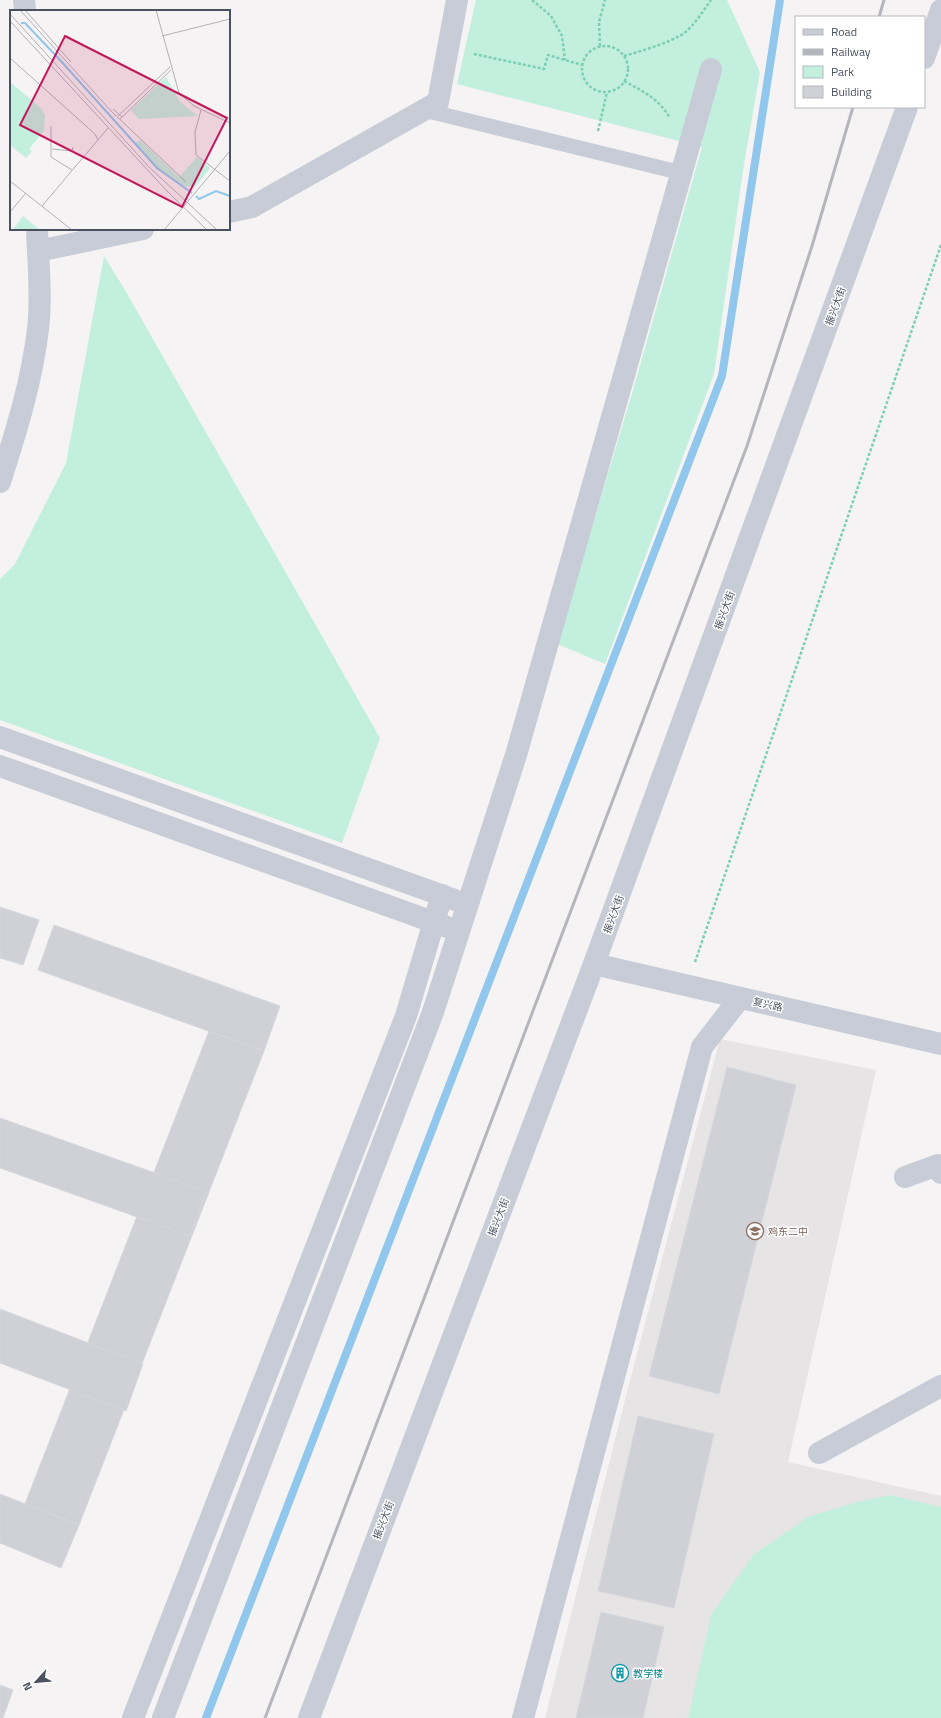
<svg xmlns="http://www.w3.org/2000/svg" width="941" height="1718" font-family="'Titillium Web','Noto Sans SC',sans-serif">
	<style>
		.education { fill: #e6e4e5 }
		.green { fill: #c3f0de }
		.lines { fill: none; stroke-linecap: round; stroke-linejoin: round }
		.stream { stroke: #91c7ed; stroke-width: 8 }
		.building { fill: #cfd1d7; stroke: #d7d7de }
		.path { stroke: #7bcfb6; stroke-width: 2.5; stroke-dasharray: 3 2; stroke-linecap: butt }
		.service { stroke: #c7ccd7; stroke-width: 15 }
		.minor { stroke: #c7ccd7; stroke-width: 22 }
		.tertiary { stroke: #c7ccd7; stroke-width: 22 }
		.rail { stroke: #b5b6bd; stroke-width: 3 }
		.labels { text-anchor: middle; stroke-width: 3; stroke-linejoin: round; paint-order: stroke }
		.street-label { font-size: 10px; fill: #4a5160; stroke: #fff }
		.education-label { font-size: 10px; fill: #785e54; stroke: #fff; text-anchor: start }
		.culture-label { font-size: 10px; fill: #0d838f; stroke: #fff; text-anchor: start }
		.inset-river { fill: none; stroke: #91c7ed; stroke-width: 2 }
		.inset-road { fill: none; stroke: #b1b2b8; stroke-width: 1 }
		.view { fill: #c2185b; fill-opacity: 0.15; stroke: #c2185b; stroke-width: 2 }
		.inset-edge { fill: none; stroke: #4a5160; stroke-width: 2 }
	</style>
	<rect width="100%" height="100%" fill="#f5f3f3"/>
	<path class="education" d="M720,1039L876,1070L788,1462L941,1496V1718H545L627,1392Z"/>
	<g class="green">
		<path d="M476,0H727L760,72L744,164L714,374L605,664L557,644L633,390L702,147L457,84Z"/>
		<path d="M104,256L125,290L380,738L342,843L0,720V579L15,564L66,463Z"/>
		<path d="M890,1495L941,1507V1718H688L711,1615L753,1555L808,1517L857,1502Z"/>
	</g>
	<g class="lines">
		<path class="stream" d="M206,1718L722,376L780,0"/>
	</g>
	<g class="building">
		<path d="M0,907L39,920L23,965L0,958Z"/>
		<path d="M54,925L280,1006L264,1051L38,970Z"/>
		<path d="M209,1031L264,1051L79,1525L25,1504Z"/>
		<path d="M727,1067L796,1085L719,1394L649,1376Z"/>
		<path d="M0,1118L206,1191L190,1236L0,1168Z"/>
		<path d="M0,1309L143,1364L126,1411L0,1363Z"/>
		<path d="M638,1416L714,1434L674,1608L598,1591Z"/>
		<path d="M0,1494L79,1525L61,1568L0,1543Z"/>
		<path d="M601,1612L664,1627L643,1718H576Z"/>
		<path d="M0,1685L13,1690L3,1718H0Z"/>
	</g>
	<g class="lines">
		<g class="path">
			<path d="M532,0L551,16L562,36L565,60"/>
			<circle cx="605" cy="69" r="23"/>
			<path d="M600,46L599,22L605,0"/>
			<path d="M474,54L544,69L548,55L582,65"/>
			<path d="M624,56C644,50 666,44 683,34C694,26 703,11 711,0"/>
			<path d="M624,81C644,92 658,98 670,118"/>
			<path d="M598,131L607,92"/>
			<path d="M695,962L941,245"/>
		</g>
		<path class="service" d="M424,110L682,173"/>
		<g class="minor">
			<path d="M229,212L252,207L438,102L457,0"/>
			<path d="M38,251L143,229"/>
			<path d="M0,737L455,900"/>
			<path d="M0,766L447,927"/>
			<path d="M905,1177L938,1165L941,1173"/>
			<path d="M819,1453L941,1386"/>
			<path d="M133,1718L406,1016L442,895"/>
			<path d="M163,1718L433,1012L516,755L711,69"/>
			<path d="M523,1718L702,1047L740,998"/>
		</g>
		<g class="tertiary">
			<path d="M24,0L25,11"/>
			<path d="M924,58L941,10"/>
			<path d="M0,482C16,432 32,381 38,329C42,296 38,262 37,229"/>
			<path d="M594,964L941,1044"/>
			<path d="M309,1718L594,964L907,107"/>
		</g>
		<g class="rail">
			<path d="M879,17L884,0"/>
			<path d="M265,1718L747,446L812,246L853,107"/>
		</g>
	</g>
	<defs>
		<g id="school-ring" transform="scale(0.9)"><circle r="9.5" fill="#fff" stroke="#8d6e63" stroke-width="1.5"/><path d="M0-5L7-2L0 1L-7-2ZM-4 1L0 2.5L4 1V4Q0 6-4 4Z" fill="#8d6e63"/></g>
		<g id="building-ring" transform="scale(0.9)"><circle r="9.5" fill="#fff" stroke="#0f9aa8" stroke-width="1.5"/><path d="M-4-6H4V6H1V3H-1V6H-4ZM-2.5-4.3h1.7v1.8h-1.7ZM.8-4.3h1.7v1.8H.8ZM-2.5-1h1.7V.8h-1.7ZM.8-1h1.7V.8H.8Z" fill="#0f9aa8"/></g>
	</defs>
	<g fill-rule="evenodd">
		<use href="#school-ring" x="755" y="1231"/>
		<use href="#building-ring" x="620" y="1673"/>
	</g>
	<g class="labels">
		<g class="street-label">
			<text transform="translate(835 306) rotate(-70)" y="4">振兴大街</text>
			<text transform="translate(724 610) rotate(-70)" y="4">振兴大街</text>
			<text transform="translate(613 914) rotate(-70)" y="4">振兴大街</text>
			<text transform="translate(768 1004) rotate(13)" y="4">复兴路</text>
			<text transform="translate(498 1217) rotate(-69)" y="4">振兴大街</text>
			<text transform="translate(383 1520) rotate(-69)" y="4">振兴大街</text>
		</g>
		<g class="education-label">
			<text x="768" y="1235">鸡东二中</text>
		</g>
		<g class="culture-label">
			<text x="633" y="1677">教学楼</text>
		</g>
	</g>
	<g transform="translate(10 10)">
		<rect width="220" height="220" fill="#f5f3f3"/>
		<path d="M156,67L170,92L188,106L129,109L121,100ZM0,72L31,98L35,105L34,121L19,139L22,141L16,148L0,135ZM130,130L169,167L187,147L200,158L185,177L174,176L147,158L125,133ZM13,206L30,220H3Z" fill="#c3f0de"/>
		<path class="inset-river" d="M11,13H15L50,50L147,158L182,183M186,186L189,189L206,181L220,186"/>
		<path class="inset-road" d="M10,0L101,101L176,172M15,0L61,52M146,0L169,83L184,96L220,113M0,4L139,157L207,220M0,11L157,181L197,220M152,26L220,9M0,48L85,124L88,130M103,99L112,107M191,100L185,122L186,145L220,171M108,106L160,57M110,109L161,60M41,116V147L62,160M42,139L62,141L63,137M0,171L62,220M32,196L98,118M0,202L16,183M154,220L220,141"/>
		<path class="view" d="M55,26L217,108L172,197L10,115Z"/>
		<rect width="220" height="220" class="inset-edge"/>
	</g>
	<rect x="795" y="16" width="130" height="92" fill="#ffffff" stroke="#b7b9bf"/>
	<rect x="803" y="29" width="20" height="6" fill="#c7ccd7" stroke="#b7b9bf"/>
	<text x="831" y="36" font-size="12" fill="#4a5160">Road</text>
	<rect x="803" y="49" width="20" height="6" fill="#b5b6bd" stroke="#b7b9bf"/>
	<text x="831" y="56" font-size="12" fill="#4a5160">Railway</text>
	<rect x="803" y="66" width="20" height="12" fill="#c3f0de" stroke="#b7b9bf"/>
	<text x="831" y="76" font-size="12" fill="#4a5160">Park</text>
	<rect x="803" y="86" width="20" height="12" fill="#cfd1d7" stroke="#b7b9bf"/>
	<text x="831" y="96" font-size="12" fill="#4a5160">Building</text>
	<g transform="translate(36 1682) rotate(243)" stroke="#ffffff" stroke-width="3" paint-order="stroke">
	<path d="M0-3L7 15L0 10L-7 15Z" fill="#4a5160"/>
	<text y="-6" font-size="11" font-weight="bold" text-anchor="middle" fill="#4a5160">N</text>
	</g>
</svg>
